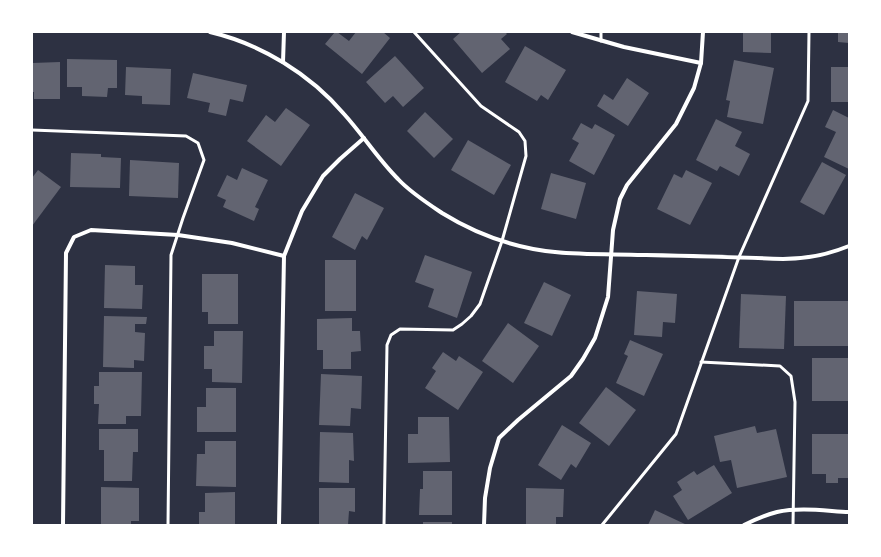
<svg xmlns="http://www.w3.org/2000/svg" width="881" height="557" font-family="Spectral,serif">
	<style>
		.building { fill: #626471 }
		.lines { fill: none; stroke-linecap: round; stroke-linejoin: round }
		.service { stroke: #fff; stroke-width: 3 }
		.minor { stroke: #fff; stroke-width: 4 }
	</style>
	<rect width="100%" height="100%" fill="#2d3142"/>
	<g class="building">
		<path d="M335,32H337L349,41L356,32H383L390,38L362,74L325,44Z"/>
		<path d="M461,32H505L507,34L501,39L510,49L482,73L453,39Z"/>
		<path d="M743,32H771V53L743,52Z"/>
		<path d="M838,32H849V43L838,42Z"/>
		<path d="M525,46L566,70L548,100L541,95L537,101L505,82Z"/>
		<path d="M395,56L424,88L403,107L393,96L385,103L366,82Z"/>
		<path d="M67,59L117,60V88H108L107,97L82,96V87H67Z"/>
		<path d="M734,60L774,68L763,124L727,117L730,101L726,100Z"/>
		<path d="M60,62V99H34V92H32V63Z"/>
		<path d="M126,67L171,69L170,105L142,104V96L125,95Z"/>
		<rect x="831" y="67" width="18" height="35"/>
		<path d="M193,73L247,85L243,102L230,99L226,116L208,112L210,103L187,98Z"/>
		<path d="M627,78L649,93L628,126L597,106L604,94L613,100Z"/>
		<path d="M286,108L310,125L281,166L247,141L266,115L275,122Z"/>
		<path d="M833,110L849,118V169L824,157L836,132L825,127Z"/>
		<path d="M425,112L453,139L434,158L407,131Z"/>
		<path d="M716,119L742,132L735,146L750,154L739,176L720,166L717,171L696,160Z"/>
		<path d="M581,123L592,129L595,124L615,135L594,175L569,161L579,143L572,139Z"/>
		<path d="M468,140L511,165L494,195L451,170Z"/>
		<path d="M71,153L101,154V157L121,158L120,188L70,187Z"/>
		<path d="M130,160L179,163L178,198L129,196Z"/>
		<path d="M822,162L846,175L824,215L800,202Z"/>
		<path d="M242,168L268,180L255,207L259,209L254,221L223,207L226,200L217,196L227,175L237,180Z"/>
		<path d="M38,170L61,187L32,226V178Z"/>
		<path d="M686,170L712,183L690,225L657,209L674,174L682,178Z"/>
		<path d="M551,173L586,183L576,219L541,209Z"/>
		<path d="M355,193L384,208L367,240L362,236L355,250L332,237Z"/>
		<path d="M425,255L472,272L457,318L428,307L434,289L415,282Z"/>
		<rect x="325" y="260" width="31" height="51"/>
		<path d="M105,265L135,266V285H143L142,309L104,308Z"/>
		<path d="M202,274H238V324H208V312H202Z"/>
		<path d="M544,282L571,295L552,336L524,323Z"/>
		<path d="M637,291L677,294L675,323L663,322L662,337L634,335Z"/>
		<path d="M741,294L786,296L784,349L739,348Z"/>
		<rect x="794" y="301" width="54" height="45"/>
		<path d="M104,316L147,317L146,324H135V332L145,333L144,361L134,360V368L103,367Z"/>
		<path d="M352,318V331H360L361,351L351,352V369H323V350H317V319Z"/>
		<path d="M508,323L539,346L513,383L482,361Z"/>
		<path d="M214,331H243L242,383L212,382V369H204V346H214Z"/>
		<path d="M630,340L663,354L644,396L616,383L628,356L624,354Z"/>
		<path d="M443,352L456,361L459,356L483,372L458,410L425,388L436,371L432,368Z"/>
		<rect x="812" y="358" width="37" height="43"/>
		<path d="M99,372H142L141,416H126V424H98L99,404H94V386H99Z"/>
		<path d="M321,374L362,376L361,409L351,408L350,426L319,425Z"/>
		<path d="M606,387L636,410L609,446L579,423Z"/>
		<path d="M206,388H236V432H197V407H206Z"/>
		<path d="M418,417H449L450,462L408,463V434H418Z"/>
		<path d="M562,425L591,443L576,468L571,464L561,480L538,465Z"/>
		<path d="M755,426L757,433L776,429L787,477L737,488L731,460L720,462L714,436Z"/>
		<path d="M99,429H138V452H133L132,481H104V450H99Z"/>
		<path d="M320,432L353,433L354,461L349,460V483L319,482Z"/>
		<path d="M812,434H849V478H838V483H826V474H812Z"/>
		<path d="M205,441H236V487L196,486L197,454H205Z"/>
		<path d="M714,465L732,493L688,520L673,496L682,490L677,482L694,471L697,475Z"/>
		<path d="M423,471H452V515H419L420,489H423Z"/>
		<path d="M101,487L139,488V521H131V525H101Z"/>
		<path d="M319,488H355V512L349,511L348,525H319Z"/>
		<path d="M526,488L564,489L563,517H556V525H526Z"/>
		<path d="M235,492V525H199V512H205V493Z"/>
		<path d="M655,510L687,525H648Z"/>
		<rect x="423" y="522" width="29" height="3"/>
	</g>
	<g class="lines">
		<g class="service">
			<path d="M601,41V32"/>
			<path d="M32,130L186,136L198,143L204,160L183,218L171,255L168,525"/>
			<path d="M701,362L780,366L791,376L795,402L793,525"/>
			<path d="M384,525L387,345L391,335L400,329L453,330L462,324L471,316L480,304L502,241L526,156L525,141L519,132L481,106L414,32"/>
			<path d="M602,525L676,434L739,257L808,101L809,32"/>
		</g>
		<g class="minor">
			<path d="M210,32C261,44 310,74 344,114C363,135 378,159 398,179C410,192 427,203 442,213C476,234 515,248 555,252C584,255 614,254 643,255C689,256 736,257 783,259C806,259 827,255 849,246"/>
			<path d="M572,32L624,47L701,63"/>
			<path d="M283,62L284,32"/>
			<path d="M63,525L66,253L74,237L91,230L178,235L232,243L284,256"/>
			<path d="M279,525L284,256L302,211L323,176L340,159L364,138"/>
			<path d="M484,525L485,498L490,468L499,438L518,420L571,376L583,359L595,338L608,297L613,230L620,199L627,185L676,124L694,88L701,63L703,32"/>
			<path d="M744,525C754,520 765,515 777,512C800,507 826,511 849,512"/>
		</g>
	</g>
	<rect width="881" height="557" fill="none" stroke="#ffffff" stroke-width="66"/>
</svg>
